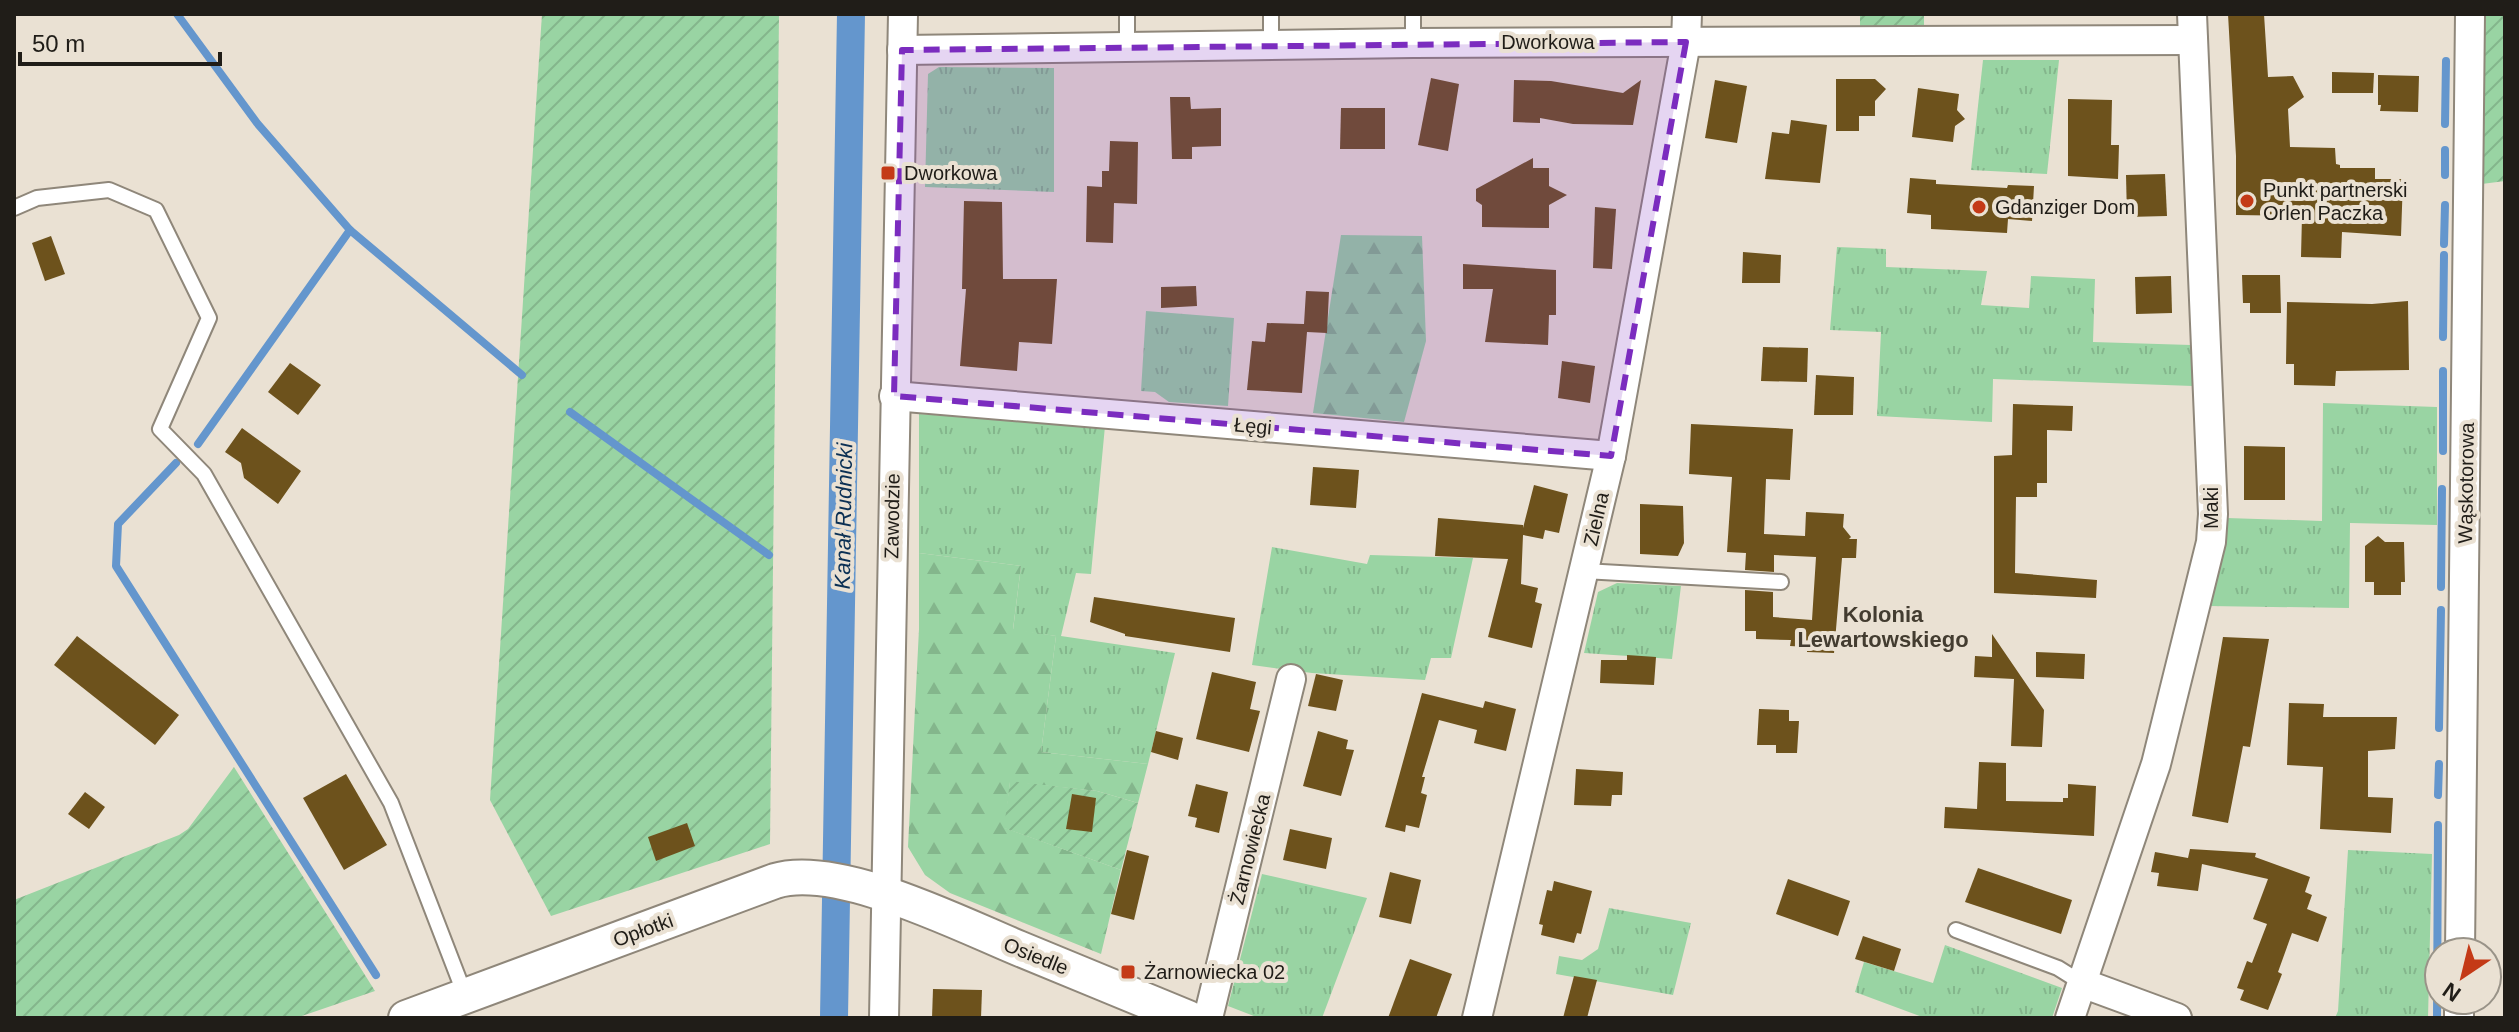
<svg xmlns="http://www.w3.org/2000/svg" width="2519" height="1032" font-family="Arial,sans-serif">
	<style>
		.grass { fill: url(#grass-tufts) }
		.forest { fill: url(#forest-firs) }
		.garden { fill: url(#garden-furrows) }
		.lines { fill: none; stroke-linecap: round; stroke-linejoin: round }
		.stream { stroke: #6496cd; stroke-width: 8 }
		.canal { stroke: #6496cd; stroke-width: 28 }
		.building { fill: #6d521c }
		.service-casing { stroke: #8f877a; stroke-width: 18 }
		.minor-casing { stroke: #8f877a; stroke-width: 32 }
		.tertiary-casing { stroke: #8f877a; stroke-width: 38 }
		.service { stroke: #fff; stroke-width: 14 }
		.minor { stroke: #fff; stroke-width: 28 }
		.tertiary { stroke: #fff; stroke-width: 34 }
		.marked { fill: #7b2cbf; fill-opacity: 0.2; stroke: #7b2cbf; stroke-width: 6; stroke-dasharray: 16 10; stroke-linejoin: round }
		.poi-dot { fill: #c43a17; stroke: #eae1d3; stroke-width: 3 }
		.labels { text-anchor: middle; stroke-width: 8; stroke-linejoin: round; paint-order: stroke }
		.street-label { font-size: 20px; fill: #201d18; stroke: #eae1d3 }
		.poi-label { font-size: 20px; fill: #201d18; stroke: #eae1d3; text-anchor: start }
		.water-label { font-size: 22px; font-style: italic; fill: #0b3054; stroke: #eae1d3 }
		.neighbourhood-label { font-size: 22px; font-weight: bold; fill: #433c30; stroke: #eae1d3 }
	</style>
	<defs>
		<pattern id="grass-tufts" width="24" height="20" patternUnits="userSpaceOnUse" patternTransform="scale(2)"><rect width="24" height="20" fill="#99d4a3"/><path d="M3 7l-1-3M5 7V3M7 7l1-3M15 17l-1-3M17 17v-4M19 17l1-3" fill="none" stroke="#84b68c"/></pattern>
		<pattern id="forest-firs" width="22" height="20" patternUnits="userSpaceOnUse" patternTransform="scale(2)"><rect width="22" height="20" fill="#99d4a3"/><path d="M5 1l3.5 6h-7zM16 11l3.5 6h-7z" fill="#84b68c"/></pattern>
		<pattern id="garden-furrows" width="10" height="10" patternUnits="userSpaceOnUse" patternTransform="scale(2)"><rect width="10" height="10" fill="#99d4a3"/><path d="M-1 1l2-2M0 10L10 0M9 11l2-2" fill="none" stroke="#84b68c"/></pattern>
	</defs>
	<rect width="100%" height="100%" fill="#eae1d3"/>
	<g class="grass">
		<path d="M1983,60H2059L2047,174L1971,170Z"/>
		<path d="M939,67L1054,68V192L925,187L928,74Z"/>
		<path d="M1837,247L1886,249V267L1987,271L1981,305L2029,308L2031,276L2095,279L2093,342L2191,345L2193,386L1993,379L1992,422L1877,416L1881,332L1830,330Z"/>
		<path d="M1146,311L1234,318L1228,406L1169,402L1155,392L1141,391Z"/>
		<path d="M2323,403L2437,407V525L2350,523L2349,608L2209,606L2227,518L2322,521Z"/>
		<path d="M919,414L1105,426L1091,574L1076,573L1061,636L1175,653L1148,764L1041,752L1056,636L1013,630L1021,566L919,553Z"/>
		<path d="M1272,547L1367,564L1370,555L1473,558L1451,658H1431L1425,680L1312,673L1252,665Z"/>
		<path d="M1617,583L1681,586L1672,659L1584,653L1598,592Z"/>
		<path d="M2348,850L2432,854L2428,1018H2335L2338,1011Z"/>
		<path d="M1262,874L1367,898L1322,1018H1259L1228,1006Z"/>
		<path d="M1609,908L1691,923L1673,995L1556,974L1559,956L1582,960L1598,949Z"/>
		<path d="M1945,945L2062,988L2052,1018H1925L1855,992L1864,962L1933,983Z"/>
	</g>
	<g class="forest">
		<path d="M1341,235L1422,236L1426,341L1404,422L1313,413Z"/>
		<path d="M919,553L1021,566L1013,629L1056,636L1041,752L1148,764L1138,803L1097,791L1010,782L1005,828L1121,870L1101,954L950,893L925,875L908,847L919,629Z"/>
	</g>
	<g class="garden">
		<path d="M542,14H779L770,844L551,916L490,800Z"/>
		<rect x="1860" y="14" width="64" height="12"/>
		<path d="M2480,14H2505V181L2474,185Z"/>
		<path d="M234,767L375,991L296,1018H14V900L179,835L188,829Z"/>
		<path d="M1010,781L1097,791L1138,803L1121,870L1004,828Z"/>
	</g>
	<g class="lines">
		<g class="stream">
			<path d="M177,14L257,123L350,230L522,375"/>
			<path d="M2445,124L2446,61"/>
			<path d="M2445,150V175"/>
			<path d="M2444,244L2445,205"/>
			<path d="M2443,337L2444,255"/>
			<path d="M570,412L769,555"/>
			<path d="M198,444L350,230"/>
			<path d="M2443,451V371"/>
			<path d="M176,463L118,524L116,566L376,975"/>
			<path d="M2441,587L2442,489"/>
			<path d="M2439,728L2441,610"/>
			<path d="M2438,795L2439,764"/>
			<path d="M2437,1018L2438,825"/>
		</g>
		<path class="canal" d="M834,1018L851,14"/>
	</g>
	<g class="building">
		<path d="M2228,14H2264L2268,77L2293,76L2304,97L2288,109L2290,147L2335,148L2336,164L2340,165V168H2375V179H2403L2401,236L2342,232L2341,258L2301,257L2302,216L2236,215V156Z"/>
		<path d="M2332,72L2374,73L2373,93H2332Z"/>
		<path d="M2378,75L2419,76L2418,112L2380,111L2381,105H2378Z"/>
		<path d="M1431,78L1459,84L1448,151L1418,145Z"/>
		<path d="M1836,79H1875L1886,89L1875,101V116H1859V131H1836Z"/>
		<path d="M1514,80L1551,81L1623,93L1641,80L1633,125L1573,124L1540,118V123L1513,122Z"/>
		<path d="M1715,80L1747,86L1737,143L1705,138Z"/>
		<path d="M1918,88L1959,94L1957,110L1965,119L1955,126L1953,142L1912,137Z"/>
		<path d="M1170,97H1190L1191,109L1221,108V146L1192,147V159H1172Z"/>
		<path d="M2068,99L2112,100L2111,145H2119L2118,179L2068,176Z"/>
		<path d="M1341,108H1385V149H1340Z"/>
		<path d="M1791,120L1827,125L1820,183L1765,179L1772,132L1789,134Z"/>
		<path d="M1110,141L1138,142L1137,204L1114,203L1113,243L1086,242L1087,186L1102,187V171H1109Z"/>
		<path d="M1533,158V168H1549V186L1567,195L1549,205V228L1482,227V205L1476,201V189Z"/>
		<path d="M2165,174L2167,216L2127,217L2126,175Z"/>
		<path d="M1910,178L1936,180V184L2007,188L2008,185L2034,186L2032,221L2008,219L2007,233L1931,229V215L1907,213Z"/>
		<path d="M964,201L1002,202L1003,279H1057L1052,344L1019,342L1017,371L960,366L966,289H962Z"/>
		<path d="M1595,207L1616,209L1612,269L1593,268Z"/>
		<path d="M51,236L65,274L45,281L32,243Z"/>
		<path d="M1743,252L1781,255L1780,283H1742Z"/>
		<path d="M1463,264L1556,270V315H1549L1548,345L1485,342L1493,289H1463Z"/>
		<path d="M2242,275H2280L2281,313H2250V303H2243Z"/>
		<path d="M2171,276L2172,313L2136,314L2135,277Z"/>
		<path d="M1196,286L1197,306L1161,308V287Z"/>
		<path d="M1306,291L1329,292L1327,333L1307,332L1302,393L1247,390L1252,341L1265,342L1267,323L1304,324Z"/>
		<path d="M2408,301L2409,370L2336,371L2335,386L2294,385V364H2286L2287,302L2372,304Z"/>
		<path d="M1763,347L1808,348L1807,382L1761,381Z"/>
		<path d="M1562,361L1595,366L1590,403L1558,398Z"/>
		<path d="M290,363L321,385L298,415L268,392Z"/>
		<path d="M1816,375L1854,377L1853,415H1814Z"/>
		<path d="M2013,404L2073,406L2072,431L2047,430V483H2037V497H2016L2015,573L2097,580L2096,598L1994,593V456L2012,455Z"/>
		<path d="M1691,424L1793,429L1790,480L1766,479L1764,534L1805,536L1806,512L1844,514L1843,527L1851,537L1849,539H1857L1856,558H1842L1834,653L1807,652V647L1790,646L1791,640L1756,639V631H1745V590L1773,592V617L1812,620L1816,557L1774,555V572L1745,570L1746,553L1727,552L1732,477L1689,474Z"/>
		<path d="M242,428L301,471L278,504L244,478L241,463L225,452Z"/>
		<path d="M2244,446L2285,447V500H2244Z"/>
		<path d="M1313,467L1359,470L1356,508L1310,505Z"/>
		<path d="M1534,485L1568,494L1559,533L1545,530L1543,539L1523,535L1521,584L1538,588L1535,602L1542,604L1532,648L1488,637L1508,559L1435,556L1438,518L1523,525V528Z"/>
		<path d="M1640,504L1683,506L1684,543L1678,556L1640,554Z"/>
		<path d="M2378,536L2385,542H2404L2405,582H2401V595H2374V582H2365V546Z"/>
		<path d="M1094,597L1235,618L1230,652L1125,636V634L1090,622Z"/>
		<path d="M1992,634L2044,710L2042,747L2011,746L2014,679L1974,677L1975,656L1992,657Z"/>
		<path d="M77,636L179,715L155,745L54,665Z"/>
		<path d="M2223,637L2269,639L2250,747L2243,746L2228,823L2192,816Z"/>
		<path d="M2036,652L2085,654L2084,679L2036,677Z"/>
		<path d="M1627,655L1656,657L1654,685L1600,683L1601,660H1627Z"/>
		<path d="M1212,672L1256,682L1250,709L1260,711L1249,752L1196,739Z"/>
		<path d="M1316,674L1343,680L1336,711L1308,706Z"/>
		<path d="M1422,693L1483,708L1485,701L1516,709L1506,751L1474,743L1477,730L1439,720L1422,777H1425L1421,793L1427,795L1419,828L1406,825L1405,832L1385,827Z"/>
		<path d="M2289,703L2324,704L2323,717H2397L2395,749L2368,751V797L2393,798L2391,833L2320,829L2323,767L2287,765Z"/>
		<path d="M1759,709L1789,710V721H1799L1797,753H1776V745H1757Z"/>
		<path d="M1156,731L1183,738L1178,760L1151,752Z"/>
		<path d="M1318,731L1348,740L1346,749L1354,750L1341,796L1303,786Z"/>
		<path d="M1979,762L2006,763V801L2063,802V798H2068V784L2096,786L2094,836L1944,828L1945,807L1977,809Z"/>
		<path d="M1576,769L1623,772L1622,795H1612L1611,806L1574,805Z"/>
		<path d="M346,774L387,845L344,870L303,798Z"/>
		<path d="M1196,784L1228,792L1219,833L1195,827L1197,818L1188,816Z"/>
		<path d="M85,792L105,807L89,829L68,814Z"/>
		<path d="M1072,794L1096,798L1092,832L1066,829Z"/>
		<path d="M687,823L695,846L656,861L648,837Z"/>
		<path d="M1290,829L1332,838L1326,869L1283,860Z"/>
		<path d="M2190,849L2256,853L2255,857L2310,877L2305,892L2312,895L2307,909L2327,917L2318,942L2292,933L2278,972L2282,974L2268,1010L2240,1000L2244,990L2237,988L2247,961L2252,963L2267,924L2253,919L2268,879L2202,864L2198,891L2157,886L2159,873L2151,872L2155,852L2188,858Z"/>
		<path d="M1127,850L1149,856L1134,920L1111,914Z"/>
		<path d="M1978,868L2072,900L2061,934L1965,902Z"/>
		<path d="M1390,872L1421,880L1411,924L1379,917Z"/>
		<path d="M1788,879L1850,901L1838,936L1776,914Z"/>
		<path d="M1554,881L1592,891L1581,934L1577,933L1574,943L1541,935L1543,925L1539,924L1547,890L1552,891Z"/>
		<path d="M1863,936L1901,949L1894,971L1855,959Z"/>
		<path d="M1410,959L1452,974L1436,1018H1388Z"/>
		<path d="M1574,976L1597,980L1587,1018H1563Z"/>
		<path d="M933,989L982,990L981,1018H932Z"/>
	</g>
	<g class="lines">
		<g class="service-casing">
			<g id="service">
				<path d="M1271,14V45"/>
				<path d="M1413,14V43"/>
				<path d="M1127,46V14"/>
				<path d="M14,208L37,198L109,190L156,210L209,318L160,429L204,474L391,803L465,995"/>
				<path d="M1584,571L1781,582"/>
				<path d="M1956,930L2058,968L2082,983"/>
			</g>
		</g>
		<g class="minor-casing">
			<g id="minor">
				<path d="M902,50L1413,43L2193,40"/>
				<path d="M894,396L1611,456"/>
				<path d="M2460,952L2470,14"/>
				<path d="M2082,983L2177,1018"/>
				<path d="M884,1018L903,14"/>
				<path d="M1208,1018L1291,679"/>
				<path d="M1477,1018L1611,456L1686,42L1687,14"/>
				<path d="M2070,1018L2156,764L2211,542L2213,514L2192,14"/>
				<path d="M2459,1018V1000"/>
			</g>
		</g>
		<g class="tertiary-casing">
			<path id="tertiary" d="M406,1018L775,881C837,862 958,923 1018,948C1075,971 1131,995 1188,1018"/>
		</g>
		<use href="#service" class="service"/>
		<use href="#minor" class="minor"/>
		<use href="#tertiary" class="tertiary"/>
	</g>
	<path class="marked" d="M1686,42L1611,456L894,396L902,50Z"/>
	<g class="poi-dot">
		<rect x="880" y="165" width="16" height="16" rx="4"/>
		<circle cx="2247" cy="201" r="8"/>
		<circle cx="1979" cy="207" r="8"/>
		<rect x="1120" y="964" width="16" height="16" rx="4"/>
	</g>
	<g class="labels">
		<g class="street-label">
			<text x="1548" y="49">Dworkowa</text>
			<text transform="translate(1253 426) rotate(5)" y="7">Łęgi</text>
			<text transform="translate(2466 483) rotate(-89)" y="7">Wąskotorowa</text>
			<text transform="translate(2211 508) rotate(-90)" y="7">Maki</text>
			<text transform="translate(892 516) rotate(-89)" y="7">Zawodzie</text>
			<text transform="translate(1596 519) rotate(-77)" y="7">Zielna</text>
			<text transform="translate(1250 849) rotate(-76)" y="7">Żarnowiecka</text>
			<text transform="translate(643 930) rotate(-20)" y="7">Opłotki</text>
			<text transform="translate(1036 956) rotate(22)" y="7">Osiedle</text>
		</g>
		<g class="poi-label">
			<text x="904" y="180">Dworkowa</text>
			<text x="2263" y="197">Punkt partnerski<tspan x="2263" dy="23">Orlen Paczka</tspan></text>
			<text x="1995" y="214">Gdanziger Dom</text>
			<text x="1144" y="979">Żarnowiecka 02</text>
		</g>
		<g class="water-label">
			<text transform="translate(843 516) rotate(-89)" y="8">Kanał Rudnicki</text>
		</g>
		<g class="neighbourhood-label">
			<text x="1883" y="622">Kolonia<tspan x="1883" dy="25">Lewartowskiego</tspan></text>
		</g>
	</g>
	<rect width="2519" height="1032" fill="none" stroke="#201d18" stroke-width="32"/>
	<g transform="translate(2463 976) rotate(215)"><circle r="38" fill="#eae1d3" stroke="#999388" stroke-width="2"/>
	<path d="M0-6L14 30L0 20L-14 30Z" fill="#c43a17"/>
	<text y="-12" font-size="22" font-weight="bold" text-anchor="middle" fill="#201d18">N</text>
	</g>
	<path d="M20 52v12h200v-12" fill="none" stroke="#201d18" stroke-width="4"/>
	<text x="32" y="52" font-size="24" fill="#201d18" stroke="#eae1d3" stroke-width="6" paint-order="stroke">50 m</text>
</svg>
